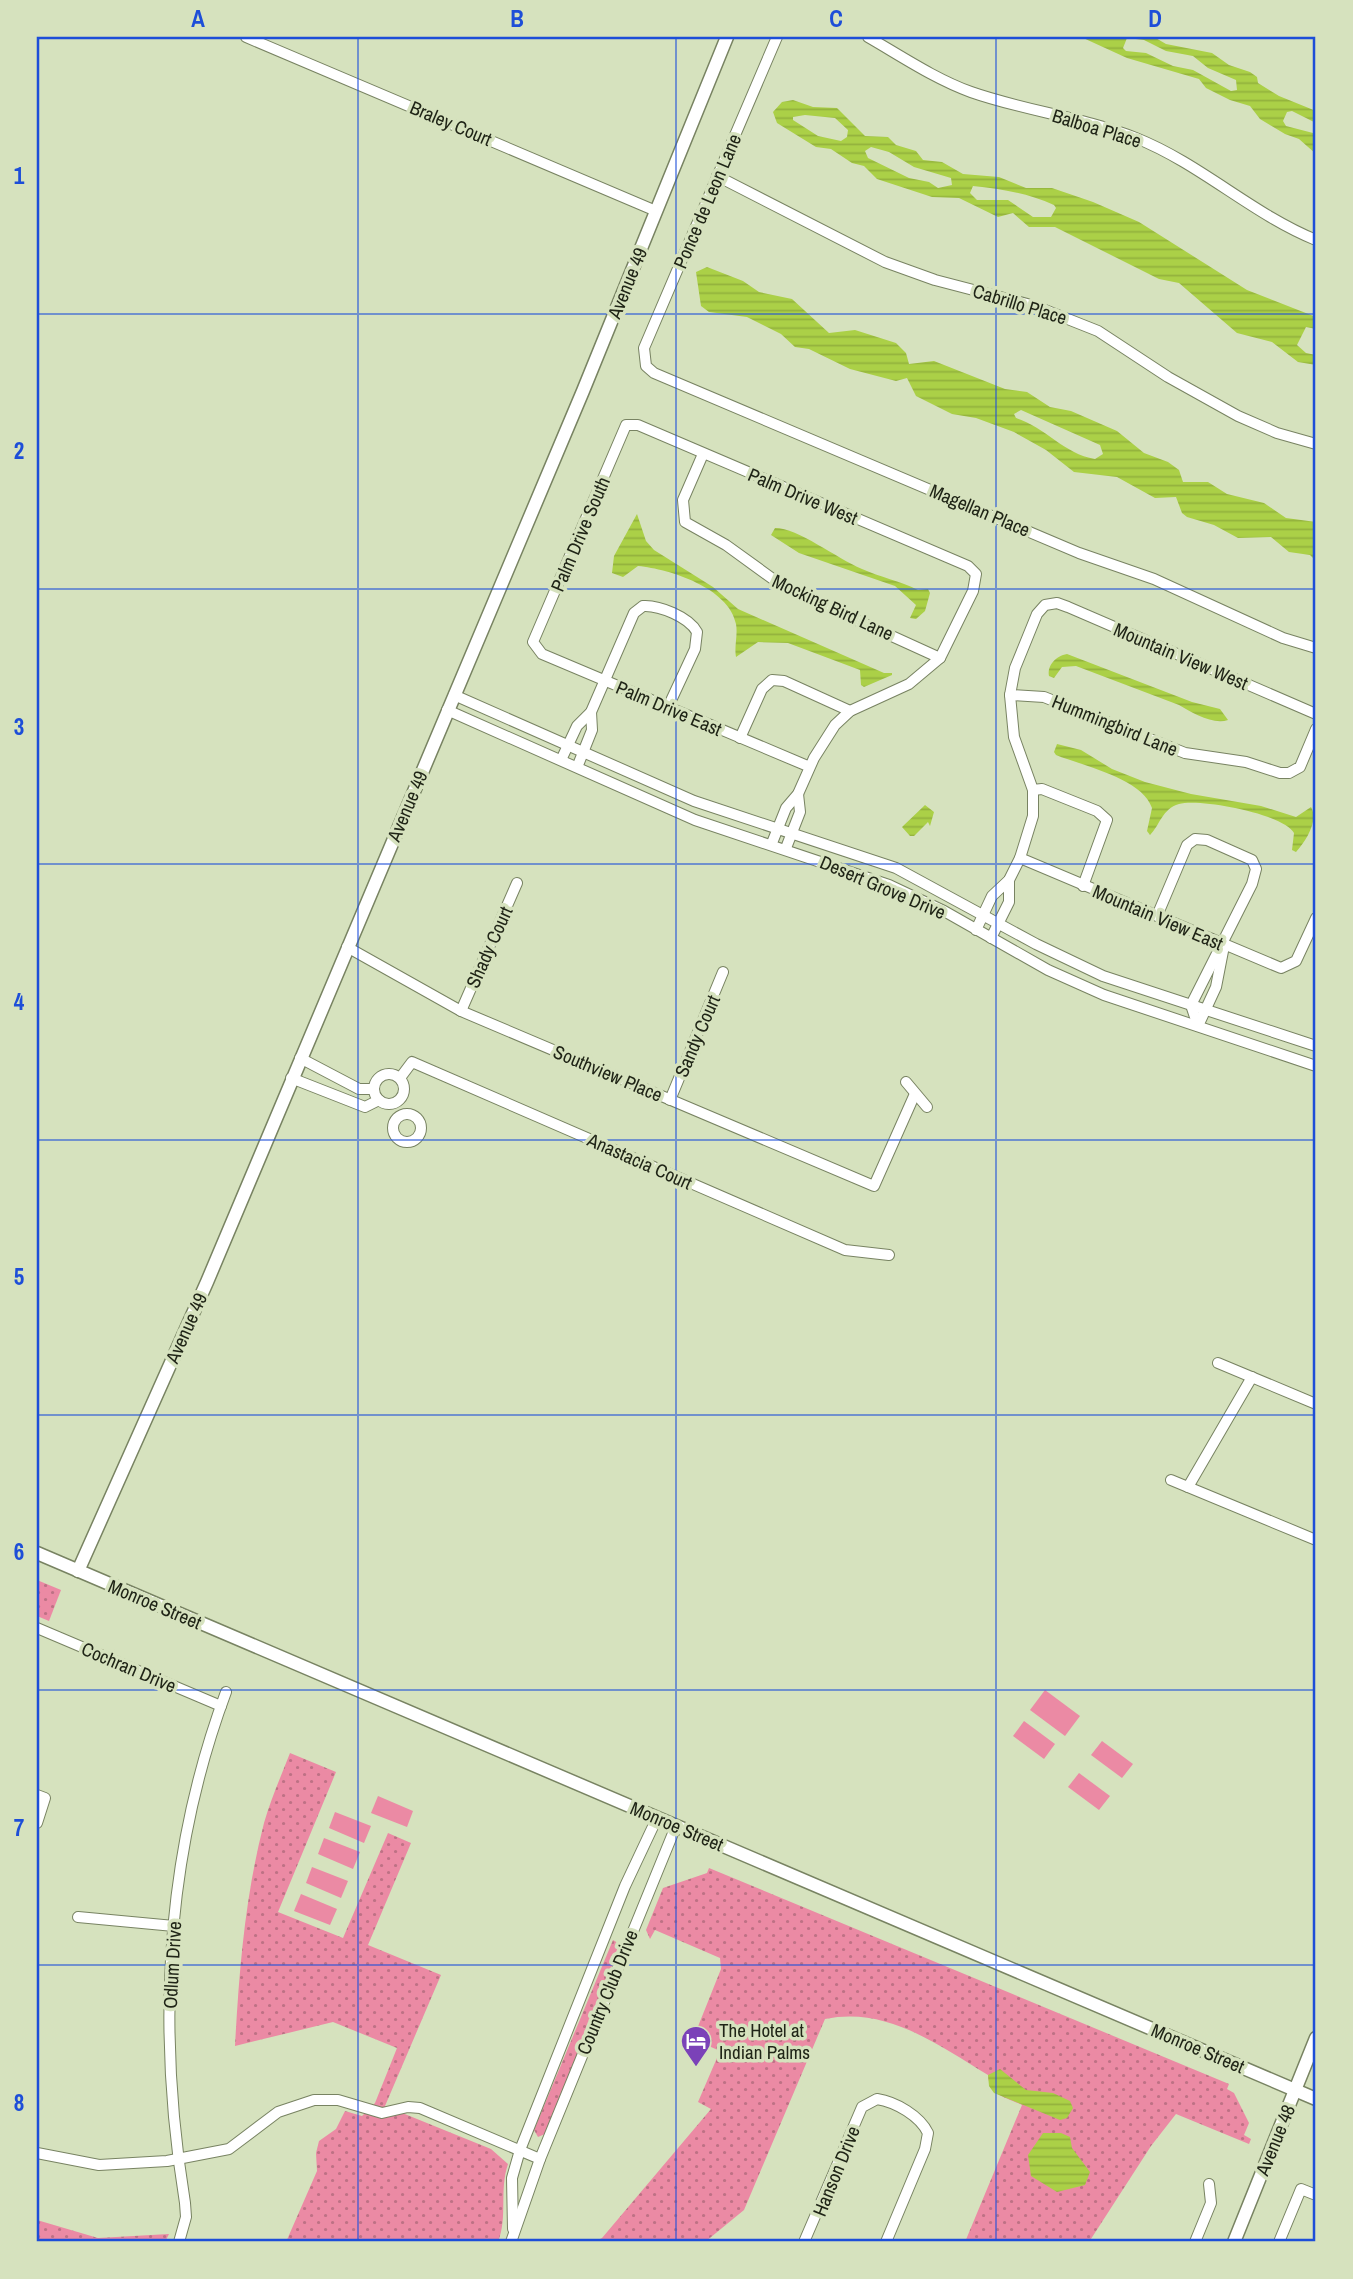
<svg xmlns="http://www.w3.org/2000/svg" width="1353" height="2279" font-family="'Archivo Narrow',sans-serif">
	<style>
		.grass { fill: url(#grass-dots) }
		.garden { fill: #eb8aa4 }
		.water { fill: url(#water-rules); fill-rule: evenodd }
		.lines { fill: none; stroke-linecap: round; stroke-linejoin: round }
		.street-casing { stroke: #788362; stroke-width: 12 }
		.secondary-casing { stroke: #788362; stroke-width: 15 }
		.street { stroke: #fff; stroke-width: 10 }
		.secondary { stroke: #fff; stroke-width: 12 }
		.grid { fill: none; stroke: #1d4ed8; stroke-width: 2; stroke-opacity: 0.55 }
		.labels { text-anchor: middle; stroke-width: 7; stroke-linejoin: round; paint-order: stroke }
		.street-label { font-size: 19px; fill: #202517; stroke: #d6e2be }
		.poi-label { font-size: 19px; fill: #202517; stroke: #d6e2be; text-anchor: start }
		.neatline { fill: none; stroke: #1d4ed8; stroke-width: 2.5 }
		.grid-label { font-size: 23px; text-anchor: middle; font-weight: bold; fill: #1d4ed8 }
	</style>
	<defs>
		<pattern id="grass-dots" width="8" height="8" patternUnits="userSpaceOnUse" patternTransform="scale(1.75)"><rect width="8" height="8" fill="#eb8aa4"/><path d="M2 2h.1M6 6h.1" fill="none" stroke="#be7185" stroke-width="1.8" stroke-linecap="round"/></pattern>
		<pattern id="water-rules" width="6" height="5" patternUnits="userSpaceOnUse" patternTransform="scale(1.75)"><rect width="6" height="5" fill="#abd047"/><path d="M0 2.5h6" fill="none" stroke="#93b23d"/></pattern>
	</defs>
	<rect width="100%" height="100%" fill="#d6e2be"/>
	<g class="grass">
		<path d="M37,1580L61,1590L49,1621L37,1616Z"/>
		<path d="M290,1753L336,1772L278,1912L343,1938L388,1833L411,1843L368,1945L441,1975L385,2106L491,2149L508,2164C499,2190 508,2217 498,2242H286L317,2171L316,2153L319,2141L336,2129L345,2111L362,2116L375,2103L397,2048L333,2022L235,2046C239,1971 245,1896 264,1823C271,1799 281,1776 290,1753Z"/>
		<path d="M709,1868L1229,2084L1227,2089L1234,2093L1249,2123L1244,2135L1251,2139L1249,2144L1176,2114L1151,2146L1089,2242H965L1022,2105C1005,2097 989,2095 988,2075C938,2045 887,2006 825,2019L744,2210L705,2242H594L602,2238L711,2109L698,2102L720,2051L693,2039L721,1969L720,1958L655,1930L650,1939L646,1930L663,1888L707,1873Z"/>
		<path d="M613,1940L621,1945L545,2134L538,2137L534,2130Z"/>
		<path d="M37,2220L98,2238L169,2234L165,2242H37Z"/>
	</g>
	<g class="garden">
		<path d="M1045,1690L1080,1716L1065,1736L1030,1710Z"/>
		<path d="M1024,1721L1055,1744L1044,1759L1013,1736Z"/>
		<path d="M1102,1741L1133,1764L1122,1778L1091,1755Z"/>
		<path d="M1079,1773L1110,1796L1099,1810L1068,1787Z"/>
		<path d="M378,1796L413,1811L407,1827L371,1813Z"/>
		<path d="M335,1812L371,1826L364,1843L329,1828Z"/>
		<path d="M324,1838L360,1852L353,1869L318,1854Z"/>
		<path d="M312,1867L348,1881L341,1898L306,1883Z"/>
		<path d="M301,1894L337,1909L330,1925L294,1911Z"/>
	</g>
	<g class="water">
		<path d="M1081,37H1154L1166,44L1212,53L1229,65L1250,72L1257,77L1258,83L1279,96L1316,111V123L1292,111L1287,112L1283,121L1286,126L1313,133L1316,136V154L1299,139L1285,134L1260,119L1250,106L1230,100L1206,88L1199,79L1127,58ZM1127,38L1144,40L1166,51L1193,56L1208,68L1236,80L1237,90L1231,91L1193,70L1173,66L1146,53L1126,51L1123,48Z"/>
		<path d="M793,100L813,107L837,108L865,136L888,137L896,145L916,151L923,160L942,162L963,174L999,177L1026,188H1052L1093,202L1139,222L1247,290L1316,317V329L1306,327L1297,345L1306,353L1316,355V365L1298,362L1272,342L1237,333L1179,283L1159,279L1055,227H1029L1013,213L998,217L959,198L932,197L877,179L864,166L852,163L831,149L816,147L777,123L773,112L782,102ZM805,115L835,118L848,130L847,137L841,141L818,136L793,120V117ZM871,147L889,152L914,167L951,178L952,185L938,188L929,182L909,178L868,158L865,151ZM973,186C1001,189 1028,193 1054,205L1056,208L1051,217H1033L1008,200H977L970,193Z"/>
		<path d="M707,267L743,281L759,292L792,299L829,333L855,330L896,343L906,353L909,364L934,361L1005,389L1027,392L1050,407L1071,411L1117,431L1144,453L1168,462L1179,470L1183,482H1208L1227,494L1264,503L1286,518L1316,522V561L1310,555L1289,552L1271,537L1238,538L1214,525L1187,517L1182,513L1176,497L1155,498L1117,477L1074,472L1046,450L1014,432L976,418L952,414L916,396L907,378L896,381L850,369L809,349L795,347L781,334L747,317L709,312L701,306L696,272ZM1021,410L1100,445L1103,454L1095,459C1064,454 1045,427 1016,418L1014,414Z"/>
		<path d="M637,514L646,541L654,550L713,587L738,609L884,673H892V675L864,687L861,685L860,670L788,643L758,642L736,657C734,647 738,635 736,624C729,588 670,569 638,566L623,577L612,573L614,556Z"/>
		<path d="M775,528C798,528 836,558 862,569C880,577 900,581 918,590L928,589L930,593L925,611L916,619L910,618L916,605L895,586L799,553L771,535Z"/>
		<path d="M1067,654L1192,702L1220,709L1228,720C1213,725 1192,713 1179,705L1076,666L1062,667L1054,678L1049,676C1047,665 1056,656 1067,654Z"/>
		<path d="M1057,744L1081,750L1112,769L1145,782L1191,794L1261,806L1296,817L1311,807C1319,820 1306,841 1296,852L1292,850L1294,833C1284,814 1200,798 1179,804C1162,809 1160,825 1150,835L1147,831L1152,808C1142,778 1083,766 1056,755L1054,752Z"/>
		<path d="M925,805L934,812L930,826L928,822L914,836H910L902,827Z"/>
		<path d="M1000,2069L1026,2090L1053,2093L1070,2101L1073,2108L1067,2118L1060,2120L994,2093L989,2086L988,2075Z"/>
		<path d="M1043,2133H1061L1070,2137L1072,2148L1090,2172L1085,2185L1057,2192L1031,2176L1028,2155Z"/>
	</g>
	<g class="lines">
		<g class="street-casing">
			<g id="street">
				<path d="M246,37L656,211"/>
				<path d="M777,37L644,348L646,366L654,373L1079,553L1154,579L1283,638L1316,648"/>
				<path d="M868,37C901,56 935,79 971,92C1025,111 1082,117 1136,138C1201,164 1252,214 1316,240"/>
				<path d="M717,176L885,262L935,280L1035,306L1098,331L1168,377L1238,416L1277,433L1316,444"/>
				<path d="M703,454L683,500L685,522L726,545L784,587L940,658"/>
				<path d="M454,695L694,801L896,868L1036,944L1103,976L1316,1046"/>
				<path d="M1010,695L1044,697L1185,753L1246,762L1280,773H1289L1300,767L1316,729"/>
				<path d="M447,710L695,820L889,885L944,911L1048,970L1104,995L1316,1066"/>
				<path d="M740,738L762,689L772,680L784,681L850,711"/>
				<path d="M562,758L577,726L591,712L634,613L643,606C659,605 689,617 697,632L695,649L668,707"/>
				<path d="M578,765L592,730L591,712"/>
				<path d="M1033,790L1042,789L1097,811L1107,820L1083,886"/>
				<path d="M772,843L786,808L798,794L814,758L835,725L850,711L909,684L940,658L973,591L976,574L968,566L638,425H626L533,642L542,654L810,767"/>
				<path d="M786,848L800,812L798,794"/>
				<path d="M1020,858L1281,968L1296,961L1316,918"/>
				<path d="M1157,916L1187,845L1195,839L1207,840L1252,860L1256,869L1252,884L1191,1005L1198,1026"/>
				<path d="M976,930L992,896L1009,880L1020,858L1033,816V790L1014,737L1010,695L1015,668L1037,614L1045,605L1057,603L1068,607L1316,714"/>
				<path d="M991,938L1009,902V880"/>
				<path d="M347,947L461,1011L874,1186L914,1096"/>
				<path d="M461,1011L517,883"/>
				<path d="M1198,1026L1216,987L1223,951"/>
				<path d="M300,1058L359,1089H374"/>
				<circle cx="389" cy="1089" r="15"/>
				<path d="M291,1078L365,1107L379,1100"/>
				<path d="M400,1078L412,1062L845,1250L889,1255"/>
				<path d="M906,1082L927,1107"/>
				<path d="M670,1100L723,972"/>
				<circle cx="407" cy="1128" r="14"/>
				<path d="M1218,1363L1316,1404"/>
				<path d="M1171,1480L1316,1540"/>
				<path d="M1188,1487L1252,1377"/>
				<path d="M37,1628L221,1706"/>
				<path d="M37,1795L45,1798L37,1823"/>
				<path d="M78,1917L174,1926"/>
				<path d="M37,2153L99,2165L167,2161L229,2149L278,2112L314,2100H338L382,2113L408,2107L420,2108L540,2159"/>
				<path d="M513,2229L512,2178L520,2150L625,1886L657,1818"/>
				<path d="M179,2242L186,2217L185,2203C157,2031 165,1856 226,1692"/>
				<path d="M511,2242L540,2159L676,1826"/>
				<path d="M804,2242L862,2107L877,2099C896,2102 920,2116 928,2133L925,2149L886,2242"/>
				<path d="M1195,2242L1211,2203L1209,2184"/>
				<path d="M1279,2242L1301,2189L1316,2195"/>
			</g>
		</g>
		<g class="secondary-casing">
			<g id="secondary">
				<path d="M37,1553L1316,2099"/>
				<path d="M78,1571L207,1282L583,391L727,37"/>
				<path d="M1234,2242L1316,2038"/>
			</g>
		</g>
		<use href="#street" class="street"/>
		<use href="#secondary" class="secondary"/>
	</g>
	<path class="grid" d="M358,37V2242M676,37V2242M996,37V2242M37,314H1316M37,589H1316M37,864H1316M37,1140H1316M37,1415H1316M37,1690H1316M37,1965H1316"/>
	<defs>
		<g id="hotel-pin" transform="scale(1.575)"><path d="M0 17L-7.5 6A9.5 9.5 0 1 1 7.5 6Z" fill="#7b42b8" stroke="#d6e2be"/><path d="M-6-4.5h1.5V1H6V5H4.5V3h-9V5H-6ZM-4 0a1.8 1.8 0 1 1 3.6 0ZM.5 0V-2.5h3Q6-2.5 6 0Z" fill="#fff"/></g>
	</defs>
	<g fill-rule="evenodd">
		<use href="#hotel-pin" x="696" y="2041"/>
	</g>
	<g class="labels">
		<g class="street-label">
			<text transform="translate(451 123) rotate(23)" y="7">Braley Court</text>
			<text transform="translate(1097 128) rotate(17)" y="7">Balboa Place</text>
			<text transform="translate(707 201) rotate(-67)" y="7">Ponce de Leon Lane</text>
			<text transform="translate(627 283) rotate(-68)" y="7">Avenue 49</text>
			<text transform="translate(1020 304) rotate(17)" y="7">Cabrillo Place</text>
			<text transform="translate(803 496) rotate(23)" y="7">Palm Drive West</text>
			<text transform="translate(980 510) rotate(23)" y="7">Magellan Place</text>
			<text transform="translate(580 534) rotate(-67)" y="7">Palm Drive South</text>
			<text transform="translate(833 607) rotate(25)" y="7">Mocking Bird Lane</text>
			<text transform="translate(1181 656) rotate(23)" y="7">Mountain View West</text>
			<text transform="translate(669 708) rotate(23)" y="7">Palm Drive East</text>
			<text transform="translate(1115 725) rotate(22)" y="7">Hummingbird Lane</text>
			<text transform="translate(407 806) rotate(-67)" y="7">Avenue 49</text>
			<text transform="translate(883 887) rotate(23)" y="7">Desert Grove Drive</text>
			<text transform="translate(1158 917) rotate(23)" y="7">Mountain View East</text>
			<text transform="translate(489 947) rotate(-66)" y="7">Shady Court</text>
			<text transform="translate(697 1036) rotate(-67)" y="7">Sandy Court</text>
			<text transform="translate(608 1073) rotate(23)" y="7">Southview Place</text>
			<text transform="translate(640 1161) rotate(24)" y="7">Anastacia Court</text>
			<text transform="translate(186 1328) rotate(-66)" y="7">Avenue 49</text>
			<text transform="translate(155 1604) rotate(23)" y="7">Monroe Street</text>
			<text transform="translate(129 1667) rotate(23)" y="7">Cochran Drive</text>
			<text transform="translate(677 1826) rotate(23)" y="7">Monroe Street</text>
			<text transform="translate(172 1965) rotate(-87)" y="7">Odlum Drive</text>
			<text transform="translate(607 1992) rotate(-68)" y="7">Country Club Drive</text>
			<text transform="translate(1198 2048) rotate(23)" y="7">Monroe Street</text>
			<text transform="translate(1275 2140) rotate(-68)" y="7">Avenue 48</text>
			<text transform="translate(836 2171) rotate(-68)" y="7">Hanson Drive</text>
		</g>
		<g class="poi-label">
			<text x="719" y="2037">The Hotel at<tspan x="719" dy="22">Indian Palms</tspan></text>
		</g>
	</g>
	<rect width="1353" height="2279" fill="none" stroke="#d6e2be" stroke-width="77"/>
	<rect x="38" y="38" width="1276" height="2202" class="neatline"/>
	<g class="grid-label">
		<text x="198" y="27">A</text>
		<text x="517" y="27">B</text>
		<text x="836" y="27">C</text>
		<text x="1155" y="27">D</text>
		<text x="19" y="184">1</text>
		<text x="19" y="459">2</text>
		<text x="19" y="735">3</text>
		<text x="19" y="1010">4</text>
		<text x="19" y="1285">5</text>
		<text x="19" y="1560">6</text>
		<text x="19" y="1836">7</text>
		<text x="19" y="2111">8</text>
	</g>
</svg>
